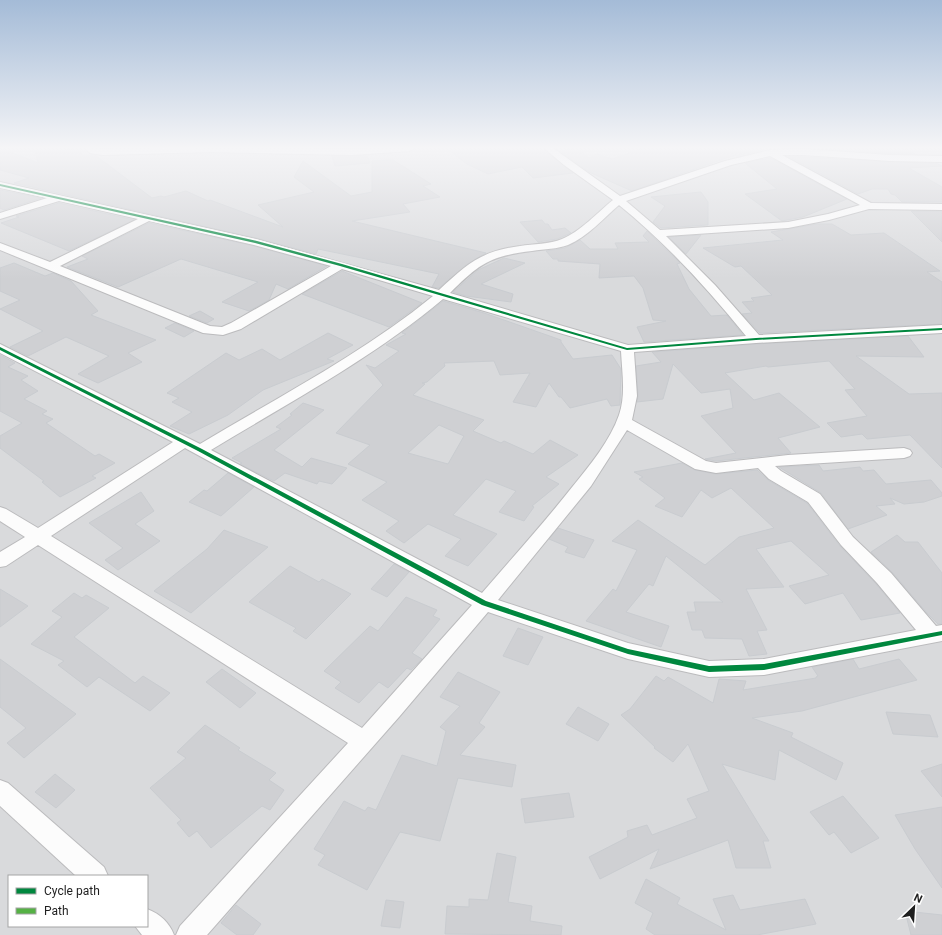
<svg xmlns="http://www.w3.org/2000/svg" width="942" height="935" font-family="Roboto,sans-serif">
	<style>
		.residential { fill: #d9dadc; fill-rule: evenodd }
		.building { fill: #cfd0d3; stroke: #c9ccd0; fill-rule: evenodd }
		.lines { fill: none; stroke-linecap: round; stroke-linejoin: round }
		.street-casing { stroke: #bbbbbd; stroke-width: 2 }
		.street { fill: #fcfcfc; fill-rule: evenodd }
		.cycleway-casing { stroke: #fff; stroke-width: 3 }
		.cycleway { fill: #00873e; fill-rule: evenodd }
	</style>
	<rect width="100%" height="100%" fill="#e8e9ed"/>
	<path class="residential" d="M0,148H942V935H0ZM9,876H147V926H9Z"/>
	<g class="building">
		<path d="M0,148L38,163L35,150H40V148H54L55,151L81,148L82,155H95L152,198L161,196L164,197L186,191L208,201L210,200L283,227L258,205L314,192L294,177L303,161L351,196L372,192V161L393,160L431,184L423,186L440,197L403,204L410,212L352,221L486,253L466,265L439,288L432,287L439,274L318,249L316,254L256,238L14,183L29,178L0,170Z"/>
		<path d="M446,148H495L499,149L502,152L531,150L534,153L547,152L573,173L533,178L522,167L488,174L467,164Z"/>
		<path d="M577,148L589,158L597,154L612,159L644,148H795H770L737,156L735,155L632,191L589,172L559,151Z"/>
		<path d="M806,148H902L915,154H890Z"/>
		<path d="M367,155L370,163L335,166L332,156Z"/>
		<path d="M788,156L890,162L936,163L942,166L909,168L942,187V202H902L895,195L891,194L888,189H872L858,194Z"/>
		<path d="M770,158L847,199L803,217L782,221L745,194L777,189L745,163Z"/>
		<path d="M0,190L41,198L4,210L0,208Z"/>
		<path d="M701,192L708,202V225L661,228L653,222L665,206L651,197Z"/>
		<path d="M59,203L134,220L69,251L1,223L19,217L16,216Z"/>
		<path d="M911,211H942V242Z"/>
		<path d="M542,220L545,224H548L552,230L565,228L571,233L557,239L538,242L520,222Z"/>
		<path d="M149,223L254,246L327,266L288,289L276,284L269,300L249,311L222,302L258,282L181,259L118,287L67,267L88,259L82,256Z"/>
		<path d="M817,224H832L851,235L884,233L940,271L927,272L942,282V324L760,333L742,314L752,313L742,302L754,301L751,298L772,295L741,266L735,267L703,248L783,240L771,232Z"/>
		<path d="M647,231L680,263L677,264L689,289L711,316L727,315L743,335L644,342L637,327L666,321L653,320L643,288L634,276L599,278L600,264L558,261V259H553L546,251L565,248L580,240L590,249H618L615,243L649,242L643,236Z"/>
		<path d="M701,235L686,254L669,237Z"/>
		<path d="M504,258L525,263L481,284L513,294L511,302L466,296L453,292L478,270Z"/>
		<path d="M14,263L45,276L53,273L71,281L98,311L91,315L156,340L128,353L142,362L98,383L78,374L109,356L66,337L28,356L10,347L43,331L0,309L20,300L0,291V268Z"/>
		<path d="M342,271L422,303L389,327L302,294Z"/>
		<path d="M443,301L484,313L561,340V342L573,359L612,355L621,369L620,405L611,406L607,399L570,408L561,397H559L549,383L536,407L513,402L530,373L500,375L494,361L444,363L445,366L427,382L422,383L425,384L413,395L484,420L473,431L501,443L504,441L533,454L550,440L578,455L546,477L559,484L532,506L534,507L524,521L499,512L516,491L486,479L453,515L497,534L468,566L445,556L461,539L428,524L404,543L386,531L399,521L362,500L387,482L348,464L370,445L336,433L383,385L366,365L375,368L399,351L386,345L406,334L402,333ZM439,425L464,436L448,464L408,453Z"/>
		<path d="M200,311L214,319L207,323L189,316Z"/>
		<path d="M175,323L194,331L184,337L165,328Z"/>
		<path d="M328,333L353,345L327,359L334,361L263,390L228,415L189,434L170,426L192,412L172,402L179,398L167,393L226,353L239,360L262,349L280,360Z"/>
		<path d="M908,336L924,357L856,356L909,394L942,393V468L910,435L867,439L862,434L841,437L827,423L867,416L845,390L855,389L829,361L768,367L766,366L725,373L754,400L779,393L820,427L778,438L791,453L716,461L705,459L736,453L701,416L733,408L730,389L701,393L673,364L663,399L637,402L638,396L636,366L661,362L652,352L756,344Z"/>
		<path d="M0,355L15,363L8,367L28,376L21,380L38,391L24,399L47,411L42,414L53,419L46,423L95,456L99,454L115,463L92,476L96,478L60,497L42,482L44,481L0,448V436L22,423L0,411Z"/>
		<path d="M303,403L324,410L274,450L302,467L311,458L347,468L332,484L319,481L317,484L285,473L274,481L240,464L242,463L232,458L281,429L276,427L292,415L290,414Z"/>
		<path d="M682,463L695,470L716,474L757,470L768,480L807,503L840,546L876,584L900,613L861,620L843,593L805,604L789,586L829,575L791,541L756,549L784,587L746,589L767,630L757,631L767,654L749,656L742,639L705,638L702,630H692L687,612H696L694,602H723L666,556L653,586L649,584L626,612L669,626L661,647L586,621L613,589L616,591L637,550L612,541L638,520L705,565L739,537L774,528L731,488L712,498L701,490L682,517L655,506L665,498L639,479L643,477L634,472Z"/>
		<path d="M819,465L823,471L860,467L863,471L874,470L886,484L931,480L942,493V496L924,502L904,504L890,498L895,504L876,506L887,515L848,529L821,493L779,467Z"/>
		<path d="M228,473L254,487L221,516L189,502L204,490L207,491Z"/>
		<path d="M141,492L154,511L135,524L160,541L118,570L105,560L123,548L89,523Z"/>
		<path d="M558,528L594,540L584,558L565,552L568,547L549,539Z"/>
		<path d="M224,530L268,547L191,613L154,591L207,549Z"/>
		<path d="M897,535L905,542H918L942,573V624H938L927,613L892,572L871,552Z"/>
		<path d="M394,564L409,572L387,597L371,589Z"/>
		<path d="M290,566L319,582L322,579L351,594L306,639L293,631L296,628L249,602Z"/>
		<path d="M0,589L28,606L0,627Z"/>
		<path d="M74,593L82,598L86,595L109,608L74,637L135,683L143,676L170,693L150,711L99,677L87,687L58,665L64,661L31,644L62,617L52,611Z"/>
		<path d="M406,597L437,610L433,616L440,619L412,653L422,659L411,670L407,668L388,688L379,682L359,703L335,688L341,682L324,671L370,626L378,631Z"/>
		<path d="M518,628L543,637L528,665L503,656Z"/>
		<path d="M0,659L76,714L24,758L7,743L26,728L0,707Z"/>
		<path d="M853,659L859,669L899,659L917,680L802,711L752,718L793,733L791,737L843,763L836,780L779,750L775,780L722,764L769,841H763L771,868H736L728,840L650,869L659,849L600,879L589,857L628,837L627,831L647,825L652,835L697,818L687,799L709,791L688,744L673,762L654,748L655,747L621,715L630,709L656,676L664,681L668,677L713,703L719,679L746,681L743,690L816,678V677L818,676L812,667Z"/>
		<path d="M222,669L256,693L240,708L206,682Z"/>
		<path d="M458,672L500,692L479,723L485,727L460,755L516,765L512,787L458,778L440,841L400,832L367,890L318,865L325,855L314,849L344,801L365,811L368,807L376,810L402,755L437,766L446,731L440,727L460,706L440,697Z"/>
		<path d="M578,707L609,724L598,741L566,724Z"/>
		<path d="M886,712L930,715L938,737L893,734Z"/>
		<path d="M205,725L240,748L238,750L276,773L269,780L284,790L270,810L262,806L211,848L197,831L189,837L177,823L181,820L150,788L186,758L177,752Z"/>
		<path d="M942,764V797L921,771Z"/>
		<path d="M55,774L75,790L56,808L35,792Z"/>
		<path d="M569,793L574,817L525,823L521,799Z"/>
		<path d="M843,796L879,838L851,853L834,832L829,835L810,812Z"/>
		<path d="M942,807V888L915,849L895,815Z"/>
		<path d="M497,853L516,857L508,902L532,906L530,921L562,926L561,935L445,934L447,906L469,907V899L488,900Z"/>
		<path d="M646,879L680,898L677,904L726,930L713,899L733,895L740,910L805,899L816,924L757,935H655L646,929L653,913L635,903Z"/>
		<path d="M386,900L404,902L400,928L381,926Z"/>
		<path d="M236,905L261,924L253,935H237L221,923Z"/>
		<path d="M905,911L942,915V935H911Z"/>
	</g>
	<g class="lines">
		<g class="street-casing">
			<g id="street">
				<path d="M85,148L103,149L162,148L352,149L414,148L410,151L352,155L211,152L103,155L90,153Z"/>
				<path d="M544,148H553L620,196L725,161L770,150L803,149L890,155L942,156V162L890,161L803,155H782L871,203L942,204V210L869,209L829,220L788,228L666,236L715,285L759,335L942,325V333L756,343L634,352L637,396L632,420L706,461L716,463L788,455L904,448L910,450L912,453L910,456L904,458L775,466L781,471L820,494L853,537L891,573L936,626L942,625V641L764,675L709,677L628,659L488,612L399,717L207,935H176L180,926L348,743L38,545L6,566L0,567V552L25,537L0,521V507L6,509L38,528L173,442L0,353V344L200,444C278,397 362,354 433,296L342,269L241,329L223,335L203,333L0,250V243L50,262L138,219L59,201L0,219V213L47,198L0,188V182L256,239L439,290C467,264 481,251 520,246C533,244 550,244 562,239C580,232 598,212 613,200L564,165ZM770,156L860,205L828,214L788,222L660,230L626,201L731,165ZM619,205C666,243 708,289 746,336L628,345L450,293C479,264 490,256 532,251C544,249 558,249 568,245C587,237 604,218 619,205ZM149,221L254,245L331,266L231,323L222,327L210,326L60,266ZM443,299L621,351C622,372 626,395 619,415C610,441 590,465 573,486C544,523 512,558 482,593L211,450C290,402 373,358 443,299ZM627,430L695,469L716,473L758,468L769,479L808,502L841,545L877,583L916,630L764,659L709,661L628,643L498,600L591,486ZM185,448L472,605L362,728L51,536Z"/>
				<path d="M0,780L8,783L104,867L108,876H76L0,806Z"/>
				<path d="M147,909C160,914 169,922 174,935H142L135,926H147Z"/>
			</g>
		</g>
		<use href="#street" class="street"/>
		<g class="cycleway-casing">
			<g id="cycleway">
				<path d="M0,184L257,241L342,264L627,348L756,338L942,328V330L756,340L627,350L340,266L255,243L0,186Z"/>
				<path d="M0,347L202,449L486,601L628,649L709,666L764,664L942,631V635L764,670L709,672L628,654L482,605L198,451L0,350Z"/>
			</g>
		</g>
		<use href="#cycleway" class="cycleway"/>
	</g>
	<linearGradient id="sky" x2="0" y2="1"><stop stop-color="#a4bbd7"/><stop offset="0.53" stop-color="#f5f5f7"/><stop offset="1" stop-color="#f5f5f7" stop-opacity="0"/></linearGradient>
	<rect width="942" height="279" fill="url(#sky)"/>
	<rect x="8" y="875" width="140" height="52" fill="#ffffff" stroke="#a5a5a5"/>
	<rect x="16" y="888" width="20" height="6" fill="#00873e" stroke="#a5a5a5"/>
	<text x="44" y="895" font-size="12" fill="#1f1f1f">Cycle path</text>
	<rect x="16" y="908" width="20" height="6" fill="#55b145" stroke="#a5a5a5"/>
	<text x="44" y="915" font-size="12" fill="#1f1f1f">Path</text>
	<g transform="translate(914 907) rotate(25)" stroke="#ffffff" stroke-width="3" paint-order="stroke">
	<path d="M0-3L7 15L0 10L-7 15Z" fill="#1f1f1f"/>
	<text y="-6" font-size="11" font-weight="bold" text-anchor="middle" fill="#1f1f1f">N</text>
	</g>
</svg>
